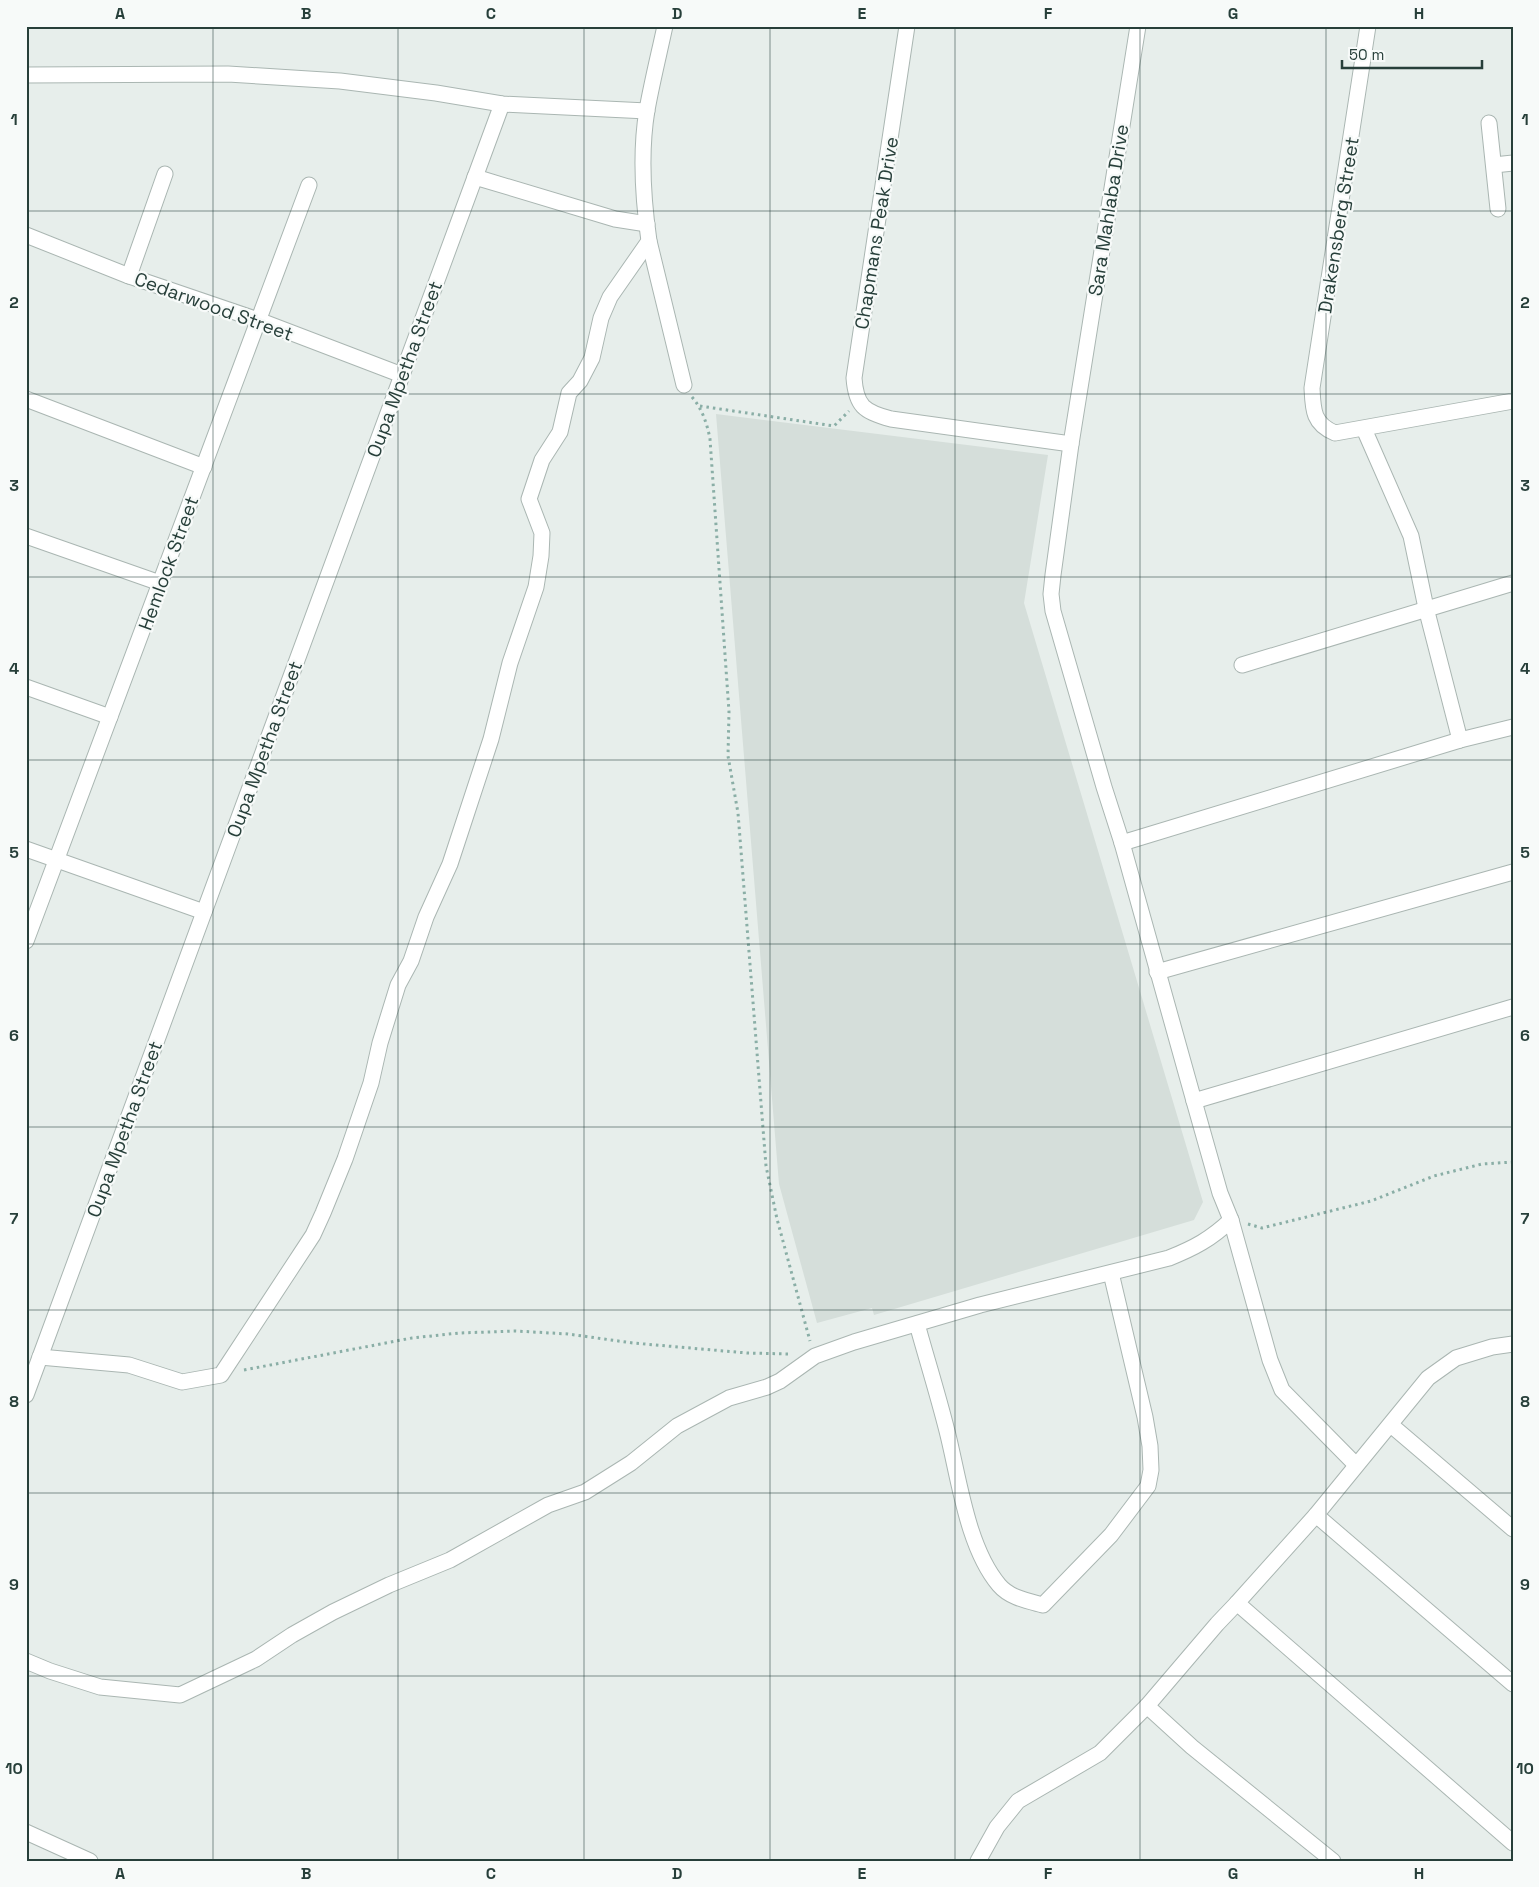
<svg xmlns="http://www.w3.org/2000/svg" width="1539" height="1887" font-family="'Space Grotesk',sans-serif">
	<style>
		.built { fill: #d5deda }
		.lines { fill: none; stroke-linecap: round; stroke-linejoin: round }
		.street-casing { stroke: #aab6b2; stroke-width: 17 }
		.path { stroke: #8aaea6; stroke-width: 3; stroke-dasharray: 2.5 4; stroke-linecap: butt }
		.street { stroke: #fff; stroke-width: 15 }
		.grid { fill: none; stroke: #273f3a; stroke-width: 1; stroke-opacity: 0.55 }
		.labels { text-anchor: middle; stroke-width: 4.5; stroke-linejoin: round; paint-order: stroke }
		.street-label { font-size: 19px; fill: #273f3a; stroke: #f7faf9 }
		.neatline { fill: none; stroke: #273f3a; stroke-width: 2 }
		.grid-label { font-size: 16px; text-anchor: middle; font-weight: bold; fill: #273f3a }
	</style>
	<rect width="100%" height="100%" fill="#e7eeeb"/>
	<path class="built" d="M716,414L1048,455L1024,603L1203,1202L1194,1220L874,1315L872,1308L817,1323L779,1184Z"/>
	<g class="lines">
		<g class="street-casing">
			<g id="street">
				<path d="M665,26C659,54 652,82 647,110C640,152 643,199 649,241L684,385"/>
				<path d="M907,26L854,378C856,406 864,412 891,419L1071,444L1138,26"/>
				<path d="M1368,26L1312,388C1313,410 1313,424 1335,433L1513,401"/>
				<path d="M26,75L228,74L340,81L436,93L502,104L647,111"/>
				<path d="M1489,123L1498,209"/>
				<path d="M1494,165L1513,163"/>
				<path d="M475,177L615,219L647,224"/>
				<path d="M26,235L129,276L258,320L402,375"/>
				<path d="M129,276L165,174"/>
				<path d="M26,399L204,467"/>
				<path d="M1364,429L1411,536L1426,608L1460,740"/>
				<path d="M1071,444L1053,575L1051,594L1053,611L1104,787L1122,843L1194,1101L1513,1007"/>
				<path d="M26,536L160,583"/>
				<path d="M1242,665L1513,583"/>
				<path d="M26,687L110,717"/>
				<path d="M1122,843L1460,740L1513,727"/>
				<path d="M26,849L204,912"/>
				<path d="M26,941L309,185"/>
				<path d="M1157,972L1513,872"/>
				<path d="M1231,1220L1270,1360L1282,1390L1356,1465"/>
				<path d="M917,1324C927,1360 938,1395 947,1431C959,1478 967,1547 999,1585C1010,1598 1028,1601 1043,1605L1111,1535L1148,1486L1151,1470L1150,1446L1145,1417L1111,1273"/>
				<path d="M40,1357L129,1365L182,1382L221,1375L313,1235L323,1213L345,1159L371,1083L380,1043L398,985L411,961L426,917L450,864L491,739L510,663L536,587L541,556L542,533L529,499L542,460L560,432L569,393L580,381L592,358L601,318L610,297L649,241"/>
				<path d="M26,1395L502,104"/>
				<path d="M1391,1425L1513,1529"/>
				<path d="M1316,1515L1513,1684"/>
				<path d="M1237,1603L1316,1515L1428,1378L1456,1358L1492,1347L1513,1344"/>
				<path d="M26,1661L50,1671L100,1687L180,1695L256,1659L292,1635L333,1612L389,1585L450,1560L548,1505L585,1492L631,1463L677,1426L729,1398L767,1387L780,1381L815,1356L854,1342L980,1305L1169,1258C1194,1248 1211,1239 1231,1220L1220,1193L1194,1101"/>
				<path d="M1147,1706L1192,1747L1333,1861"/>
				<path d="M26,1832L90,1861"/>
				<path d="M978,1861L997,1827L1018,1801L1100,1753L1147,1706L1217,1624L1237,1603L1513,1843"/>
			</g>
		</g>
		<g class="path">
			<path d="M692,397C702,409 707,423 710,439L729,712L728,756L738,813L766,1166L777,1219L810,1341"/>
			<path d="M700,406L834,426L849,411"/>
			<path d="M1248,1224L1262,1228L1371,1201L1434,1176L1482,1164L1513,1162"/>
			<path d="M244,1370L412,1338L459,1333L516,1331L568,1334L633,1343L747,1353L788,1354"/>
		</g>
		<use href="#street" class="street"/>
	</g>
	<path class="grid" d="M213,26V1861M398,26V1861M584,26V1861M770,26V1861M955,26V1861M1140,26V1861M1326,26V1861M26,211H1513M26,394H1513M26,577H1513M26,760H1513M26,944H1513M26,1127H1513M26,1310H1513M26,1493H1513M26,1676H1513"/>
	<g class="labels">
		<g class="street-label">
			<text transform="translate(1108 210) rotate(-81)" y="7">Sara Mahlaba Drive</text>
			<text transform="translate(1338 225) rotate(-81)" y="7">Drakensberg Street</text>
			<text transform="translate(876 233) rotate(-81)" y="7">Chapmans Peak Drive</text>
			<text transform="translate(214 306) rotate(20)" y="7">Cedarwood Street</text>
			<text transform="translate(404 369) rotate(-70)" y="7">Oupa Mpetha Street</text>
			<text transform="translate(168 563) rotate(-70)" y="7">Hemlock Street</text>
			<text transform="translate(264 749) rotate(-70)" y="7">Oupa Mpetha Street</text>
			<text transform="translate(124 1129) rotate(-70)" y="7">Oupa Mpetha Street</text>
		</g>
	</g>
	<rect width="1539" height="1887" fill="none" stroke="#f7faf9" stroke-width="55"/>
	<path d="M1342 60v8h140v-8" fill="none" stroke="#273f3a" stroke-width="2.5"/>
	<text x="1349" y="60" font-size="15" fill="#273f3a" stroke="#f7faf9" stroke-width="4" paint-order="stroke">50 m</text>
	<rect x="28" y="28" width="1484" height="1832" class="neatline"/>
	<g class="grid-label">
		<text x="120" y="19">A</text>
		<text x="306" y="19">B</text>
		<text x="491" y="19">C</text>
		<text x="677" y="19">D</text>
		<text x="862" y="19">E</text>
		<text x="1048" y="19">F</text>
		<text x="1233" y="19">G</text>
		<text x="1419" y="19">H</text>
		<text x="14" y="125">1</text>
		<text x="1525" y="125">1</text>
		<text x="14" y="308">2</text>
		<text x="1525" y="308">2</text>
		<text x="14" y="491">3</text>
		<text x="1525" y="491">3</text>
		<text x="14" y="674">4</text>
		<text x="1525" y="674">4</text>
		<text x="14" y="858">5</text>
		<text x="1525" y="858">5</text>
		<text x="14" y="1041">6</text>
		<text x="1525" y="1041">6</text>
		<text x="14" y="1224">7</text>
		<text x="1525" y="1224">7</text>
		<text x="14" y="1407">8</text>
		<text x="1525" y="1407">8</text>
		<text x="14" y="1590">9</text>
		<text x="1525" y="1590">9</text>
		<text x="14" y="1774">10</text>
		<text x="1525" y="1774">10</text>
		<text x="120" y="1879">A</text>
		<text x="306" y="1879">B</text>
		<text x="491" y="1879">C</text>
		<text x="677" y="1879">D</text>
		<text x="862" y="1879">E</text>
		<text x="1048" y="1879">F</text>
		<text x="1233" y="1879">G</text>
		<text x="1419" y="1879">H</text>
	</g>
</svg>
